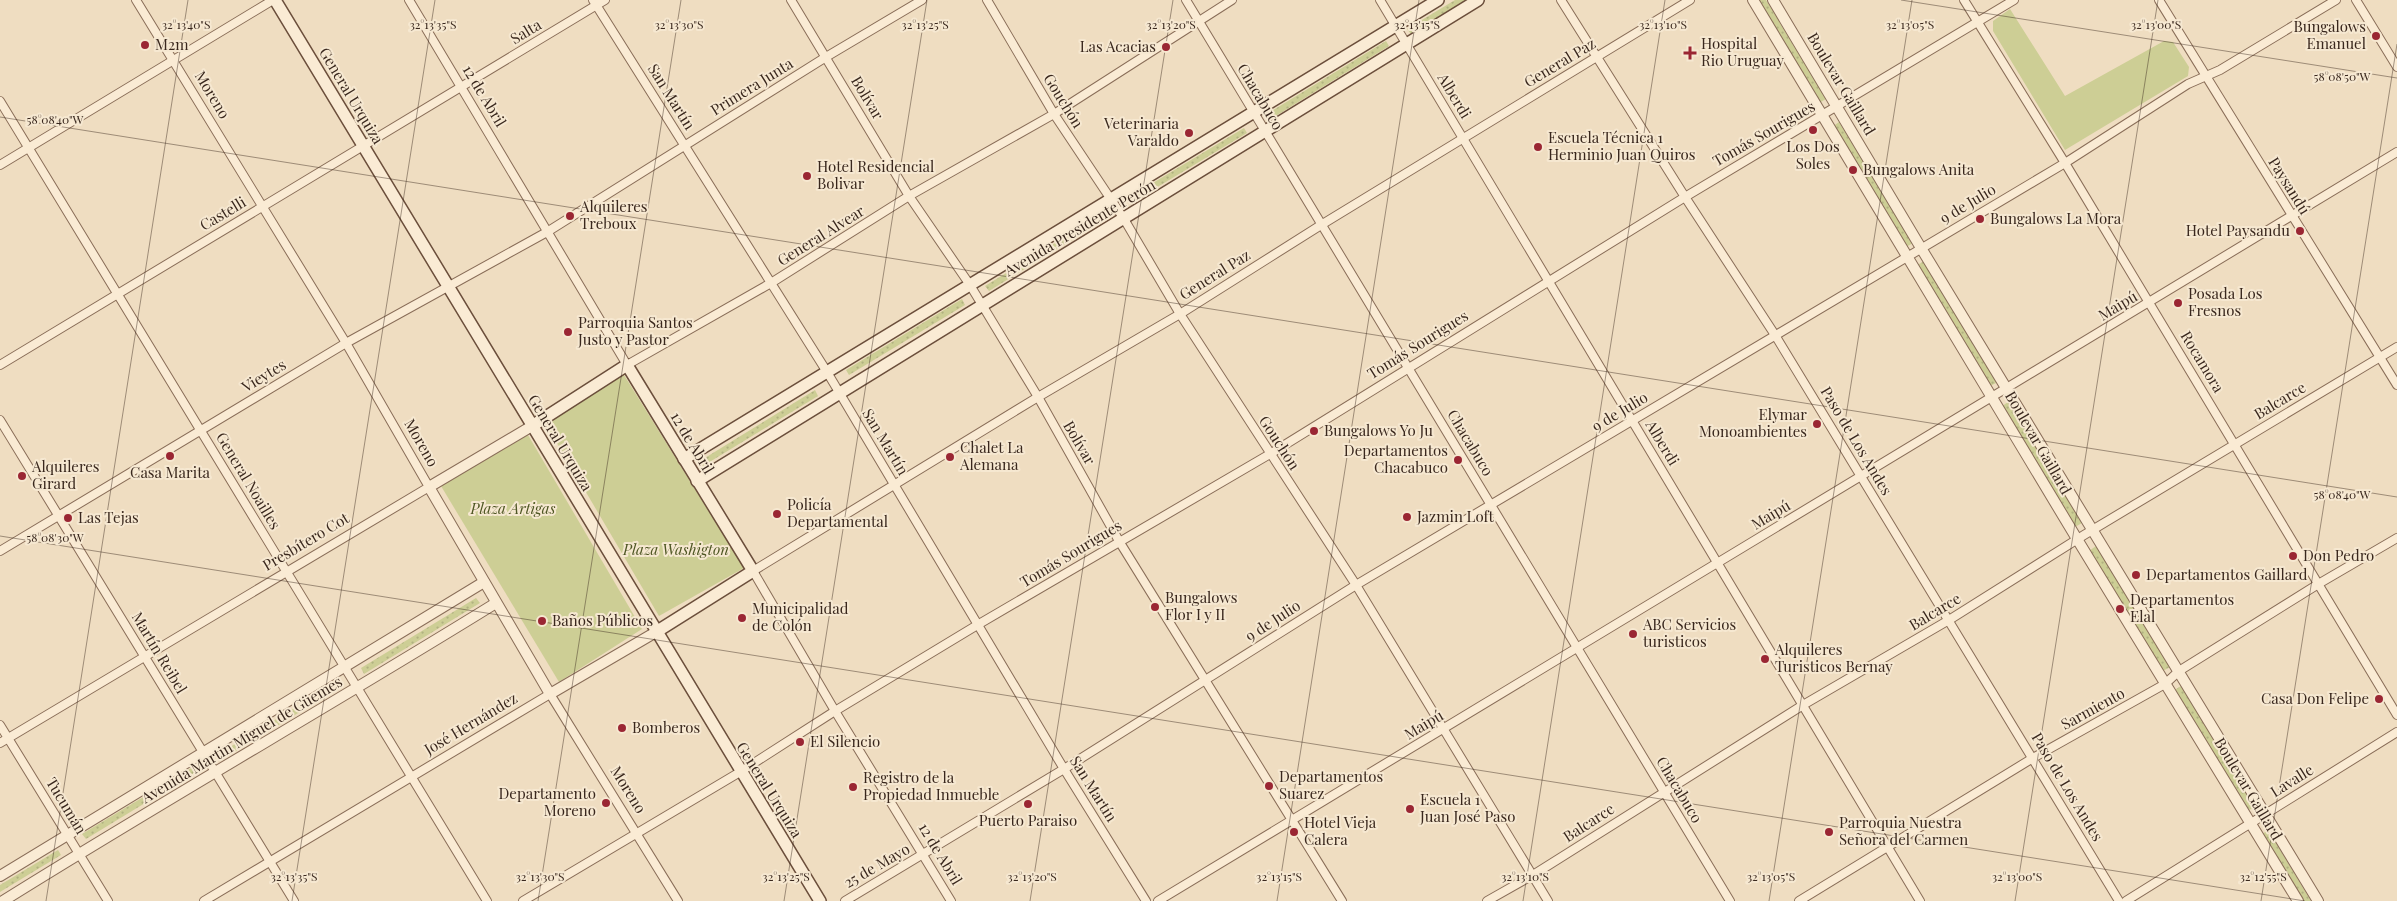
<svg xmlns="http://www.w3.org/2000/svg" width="2397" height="901" font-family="'Playfair Display',serif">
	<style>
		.grass { fill: url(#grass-dots) }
		.park { fill: #cdce95 }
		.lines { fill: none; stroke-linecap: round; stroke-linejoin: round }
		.minor-casing { stroke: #896d58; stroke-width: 10 }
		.tertiary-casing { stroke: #896d58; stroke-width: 12 }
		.secondary-casing { stroke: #6b4e3b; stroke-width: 14 }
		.minor { stroke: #faebd4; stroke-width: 8 }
		.tertiary { stroke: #faebd4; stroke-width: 10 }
		.secondary { stroke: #faebd4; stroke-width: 11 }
		.ticks { fill: none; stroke: #39271d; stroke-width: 1; stroke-opacity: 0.45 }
		.poi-dot { fill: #9a2633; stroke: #f6e8d1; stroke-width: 2 }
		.labels { text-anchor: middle; stroke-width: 4; stroke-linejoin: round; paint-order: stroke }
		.poi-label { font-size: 15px; fill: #39271d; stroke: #f6e8d1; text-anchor: start }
		.street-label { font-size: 15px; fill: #39271d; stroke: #f6e8d1 }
		.park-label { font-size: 15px; font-style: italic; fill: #4e5623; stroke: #f6e8d1 }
		.ticks-label { font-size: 12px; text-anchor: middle; fill: #39271d; stroke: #f6e8d1; stroke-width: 4; stroke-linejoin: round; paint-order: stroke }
	</style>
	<defs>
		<pattern id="grass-dots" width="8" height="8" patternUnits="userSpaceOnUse" patternTransform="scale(1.25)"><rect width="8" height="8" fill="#cdce95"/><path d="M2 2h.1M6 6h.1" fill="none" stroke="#b1b180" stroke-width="1.8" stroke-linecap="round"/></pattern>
	</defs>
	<rect width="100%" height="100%" fill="#efddc1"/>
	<g class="grass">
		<path d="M1455,0H1467L1411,34L1407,29Z"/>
		<path d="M1756,0H1766L1826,99L1819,103Z"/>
		<path d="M1386,41L1389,46L1274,117L1270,112Z"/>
		<path d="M1839,122L1913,243L1906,247L1832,127Z"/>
		<path d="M1244,128L1247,133L1131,203L1128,198Z"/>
		<path d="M1101,215L1104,220L989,291L985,286Z"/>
		<path d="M1924,261L1998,382L1990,386L1916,266Z"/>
		<path d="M962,299L965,305L849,375L846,370Z"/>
		<path d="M815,390L818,396L703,466L700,461Z"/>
		<path d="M2008,402L2082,523L2075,527L2001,407Z"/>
		<path d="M2096,546L2170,667L2163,671L2089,551Z"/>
		<path d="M476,598L480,603L364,674L361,668Z"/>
		<path d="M336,683L339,688L223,759L220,753Z"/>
		<path d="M2181,686L2255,807L2247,811L2173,691Z"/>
		<path d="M198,764L201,769L86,839L82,834Z"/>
		<path d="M2268,830L2311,901H2301L2261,835Z"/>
		<path d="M58,850L61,855L0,892V885Z"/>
	</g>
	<g class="park">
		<path d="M2010,9L2065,96L2164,41L2173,42L2189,67L2188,76L2065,150L1993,31V21Z"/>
		<path d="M624,375L744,568L659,616L544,421Z"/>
		<path d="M528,435L642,629L559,682L441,486Z"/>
	</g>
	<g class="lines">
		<g class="minor-casing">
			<g id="minor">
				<path d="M409,0L627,365L771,283L909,196L1054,114L1232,0"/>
				<path d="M593,0L827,372L1064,769L1146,901"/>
				<path d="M791,0L909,196L970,285L1038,397L1119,541L1342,901"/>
				<path d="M987,0L1054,114L1124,219L1180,314L1356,585L1548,901"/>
				<path d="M1186,0L1730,901"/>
				<path d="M1380,0L1920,901"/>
				<path d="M1561,0L1685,197L1775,335L2119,901"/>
				<path d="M1964,0L2065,163L2397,715"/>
				<path d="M2159,0L2397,385"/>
				<path d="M2356,0L2397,67"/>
				<path d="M0,101L487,901"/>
				<path d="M0,165L273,0"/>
				<path d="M0,365L605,0"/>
				<path d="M0,420L294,901"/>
				<path d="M0,551L346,343L547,232L826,57L922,0"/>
				<path d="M0,725L108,901"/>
				<path d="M0,743L429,487L346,343L136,0"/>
				<path d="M204,901L550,694L678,901"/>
				<path d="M523,901L740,772L835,711L979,624L1270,454L1685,197L2014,0"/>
				<path d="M845,901L1064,769L1356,585L2065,163L2188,84L2220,70L2336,0"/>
				<path d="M951,901L835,711L753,571L1038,397L1180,314L1321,225L1690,0"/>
				<path d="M1158,901L2397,152"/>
				<path d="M1487,901L1533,875L1803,705L1949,620L2084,535L2397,347"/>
				<path d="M1799,901L2033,758L2165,684L2179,671L2320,583L2397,538"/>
				<path d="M2126,901L2397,732"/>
			</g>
		</g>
		<g class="tertiary-casing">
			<g id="tertiary">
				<path d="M1753,0L2077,539L2298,901"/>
				<path d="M1773,0L1921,248L2318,901"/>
				<path d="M532,426L429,487L550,694L656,632"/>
				<path d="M0,876L484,582"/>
				<path d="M3,901C166,799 333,704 496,603"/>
			</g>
		</g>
		<g class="secondary-casing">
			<g id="secondary">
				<path d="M275,0L820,901"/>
				<path d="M532,426L627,365L753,571L656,632"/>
				<path d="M684,459L1438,0"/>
				<path d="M697,481L1478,0"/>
			</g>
		</g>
		<use href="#minor" class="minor"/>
		<use href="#tertiary" class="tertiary"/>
		<use href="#secondary" class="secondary"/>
	</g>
	<path class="ticks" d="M1901,0L2397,78M0,117L2397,497M0,536L2305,901M46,901L188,0M292,901L435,0M538,901L681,0M784,901L927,0M1030,901L1173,0M1277,901L1419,0M1523,901L1665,0M1769,901L1912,0M2015,901L2158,0M2261,901L2397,44"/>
	<g class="poi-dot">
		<circle cx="2376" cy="36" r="5"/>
		<circle cx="145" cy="45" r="5"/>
		<circle cx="1166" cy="47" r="5"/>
		<path d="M1687.5 45.5h5v5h5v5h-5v5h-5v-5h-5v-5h5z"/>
		<circle cx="1813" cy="130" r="5"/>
		<circle cx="1189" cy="133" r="5"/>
		<circle cx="1538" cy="147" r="5"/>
		<circle cx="1853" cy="170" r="5"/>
		<circle cx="807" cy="176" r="5"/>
		<circle cx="570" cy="216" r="5"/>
		<circle cx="1980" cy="219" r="5"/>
		<circle cx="2300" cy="231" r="5"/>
		<circle cx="2178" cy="303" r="5"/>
		<circle cx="568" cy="332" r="5"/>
		<circle cx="1817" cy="424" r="5"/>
		<circle cx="1314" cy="431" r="5"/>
		<circle cx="170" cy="456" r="5"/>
		<circle cx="950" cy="457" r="5"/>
		<circle cx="1458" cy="460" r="5"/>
		<circle cx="22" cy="476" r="5"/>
		<circle cx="777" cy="514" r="5"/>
		<circle cx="1407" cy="517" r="5"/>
		<circle cx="68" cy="518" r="5"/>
		<circle cx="2293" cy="556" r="5"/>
		<circle cx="2136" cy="575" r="5"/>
		<circle cx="1155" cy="607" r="5"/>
		<circle cx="2120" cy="609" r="5"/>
		<circle cx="742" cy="618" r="5"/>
		<circle cx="542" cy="621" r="5"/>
		<circle cx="1633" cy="634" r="5"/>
		<circle cx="1765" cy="659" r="5"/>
		<circle cx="2379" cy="699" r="5"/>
		<circle cx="622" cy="728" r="5"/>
		<circle cx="800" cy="742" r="5"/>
		<circle cx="1269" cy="786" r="5"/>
		<circle cx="853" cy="787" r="5"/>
		<circle cx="606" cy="803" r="5"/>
		<circle cx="1028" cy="804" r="5"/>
		<circle cx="1410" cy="809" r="5"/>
		<circle cx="1294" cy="832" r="5"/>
		<circle cx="1829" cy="832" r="5"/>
	</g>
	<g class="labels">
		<g class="poi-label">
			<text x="2366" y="32" text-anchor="end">Bungalows<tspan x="2366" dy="17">Emanuel</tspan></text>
			<text x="1701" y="49">Hospital<tspan x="1701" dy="17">Rio Uruguay</tspan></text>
			<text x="155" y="50">M2m</text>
			<text x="1156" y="52" text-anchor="end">Las Acacias</text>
			<text x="1179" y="129" text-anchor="end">Veterinaria<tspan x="1179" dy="17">Varaldo</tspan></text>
			<text x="1548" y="143">Escuela Técnica 1<tspan x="1548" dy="17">Herminio Juan Quiros</tspan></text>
			<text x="1813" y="152" text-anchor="middle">Los Dos<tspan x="1813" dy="17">Soles</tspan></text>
			<text x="817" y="172">Hotel Residencial<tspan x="817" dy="17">Bolivar</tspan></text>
			<text x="1863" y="175">Bungalows Anita</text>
			<text x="580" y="212">Alquileres<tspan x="580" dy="17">Treboux</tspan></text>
			<text x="1990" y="224">Bungalows La Mora</text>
			<text x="2290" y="236" text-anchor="end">Hotel Paysandu</text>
			<text x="2188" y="299">Posada Los<tspan x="2188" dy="17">Fresnos</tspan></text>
			<text x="578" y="328">Parroquia Santos<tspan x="578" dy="17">Justo y Pastor</tspan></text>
			<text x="1807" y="420" text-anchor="end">Elymar<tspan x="1807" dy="17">Monoambientes</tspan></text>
			<text x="1324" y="436">Bungalows Yo Ju</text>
			<text x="960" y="453">Chalet La<tspan x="960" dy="17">Alemana</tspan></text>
			<text x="1448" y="456" text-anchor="end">Departamentos<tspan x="1448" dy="17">Chacabuco</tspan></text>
			<text x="32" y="472">Alquileres<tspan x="32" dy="17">Girard</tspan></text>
			<text x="170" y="478" text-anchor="middle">Casa Marita</text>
			<text x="787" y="510">Policía<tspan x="787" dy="17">Departamental</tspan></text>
			<text x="1417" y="522">Jazmin Loft</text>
			<text x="78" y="523">Las Tejas</text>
			<text x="2303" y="561">Don Pedro</text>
			<text x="2146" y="580">Departamentos Gaillard</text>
			<text x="1165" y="603">Bungalows<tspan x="1165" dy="17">Flor I y II</tspan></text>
			<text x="2130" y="605">Departamentos<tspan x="2130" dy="17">Elal</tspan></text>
			<text x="752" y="614">Municipalidad<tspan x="752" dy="17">de Colón</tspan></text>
			<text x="552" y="626">Baños Públicos</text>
			<text x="1643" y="630">ABC Servicios<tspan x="1643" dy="17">turisticos</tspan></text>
			<text x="1775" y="655">Alquileres<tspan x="1775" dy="17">Turisticos Bernay</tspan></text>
			<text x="2369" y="704" text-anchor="end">Casa Don Felipe</text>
			<text x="632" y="733">Bomberos</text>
			<text x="810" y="747">El Silencio</text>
			<text x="1279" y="782">Departamentos<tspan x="1279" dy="17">Suarez</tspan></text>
			<text x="863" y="783">Registro de la<tspan x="863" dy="17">Propiedad Inmueble</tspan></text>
			<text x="596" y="799" text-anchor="end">Departamento<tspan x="596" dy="17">Moreno</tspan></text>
			<text x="1420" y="805">Escuela 1<tspan x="1420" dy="17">Juan José Paso</tspan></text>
			<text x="1028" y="826" text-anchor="middle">Puerto Paraiso</text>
			<text x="1304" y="828">Hotel Vieja<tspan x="1304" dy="17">Calera</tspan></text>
			<text x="1839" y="828">Parroquia Nuestra<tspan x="1839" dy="17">Señora del Carmen</tspan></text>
		</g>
		<g class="street-label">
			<text transform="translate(526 32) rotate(-31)" y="5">Salta</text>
			<text transform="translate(1560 63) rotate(-31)" y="5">General Paz</text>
			<text transform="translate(1841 84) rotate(59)" y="5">Boulevar Gaillard</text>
			<text transform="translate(752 87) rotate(-32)" y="5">Primera Junta</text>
			<text transform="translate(212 95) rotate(59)" y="5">Moreno</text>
			<text transform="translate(351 96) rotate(59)" y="5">General Urquiza</text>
			<text transform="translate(484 96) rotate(59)" y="5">12 de Abril</text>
			<text transform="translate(1454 96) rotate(59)" y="5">Alberdi</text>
			<text transform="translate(671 97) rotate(58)" y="5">San Martín</text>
			<text transform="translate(1260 97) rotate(59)" y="5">Chacabuco</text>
			<text transform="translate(867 98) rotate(59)" y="5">Bolívar</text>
			<text transform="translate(1063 101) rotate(58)" y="5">Gouchón</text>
			<text transform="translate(1764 134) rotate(-30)" y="5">Tomás Sourigues</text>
			<text transform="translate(2289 186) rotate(58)" y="5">Paysandú</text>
			<text transform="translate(1968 204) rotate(-31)" y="5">9 de Julio</text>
			<text transform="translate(223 214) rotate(-31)" y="5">Castelli</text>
			<text transform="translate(1080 228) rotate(-31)" y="5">Avenida Presidente Perón</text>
			<text transform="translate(821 236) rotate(-32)" y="5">General Alvear</text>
			<text transform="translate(1215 275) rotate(-32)" y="5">General Paz</text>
			<text transform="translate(2118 306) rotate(-31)" y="5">Maipú</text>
			<text transform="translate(1418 345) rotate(-32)" y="5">Tomás Sourigues</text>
			<text transform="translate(2202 362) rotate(59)" y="5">Rocamora</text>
			<text transform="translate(264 376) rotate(-31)" y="5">Vieytes</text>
			<text transform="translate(2280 401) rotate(-31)" y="5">Balcarce</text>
			<text transform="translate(1620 412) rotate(-31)" y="5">9 de Julio</text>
			<text transform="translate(1856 441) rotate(59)" y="5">Paso de Los Andes</text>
			<text transform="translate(885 442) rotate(59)" y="5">San Martín</text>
			<text transform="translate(421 443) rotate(60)" y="5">Moreno</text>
			<text transform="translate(560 443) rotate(59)" y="5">General Urquiza</text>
			<text transform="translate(692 443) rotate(59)" y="5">12 de Abril</text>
			<text transform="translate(1079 443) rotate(60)" y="5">Bolívar</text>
			<text transform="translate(1279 443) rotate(57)" y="5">Gouchón</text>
			<text transform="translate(1470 443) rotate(59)" y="5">Chacabuco</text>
			<text transform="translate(1662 443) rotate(59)" y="5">Alberdi</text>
			<text transform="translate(2038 443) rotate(60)" y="5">Boulevar Gaillard</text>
			<text transform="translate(248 481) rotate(59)" y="5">General Noailles</text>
			<text transform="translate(1771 515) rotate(-31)" y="5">Maipú</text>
			<text transform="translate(306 542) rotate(-31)" y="5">Presbítero Cot</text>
			<text transform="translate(1071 554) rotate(-31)" y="5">Tomás Sourigues</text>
			<text transform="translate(1935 612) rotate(-31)" y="5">Balcarce</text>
			<text transform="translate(1273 621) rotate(-33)" y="5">9 de Julio</text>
			<text transform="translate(159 653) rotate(59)" y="5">Martín Reibel</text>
			<text transform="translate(2093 709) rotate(-29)" y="5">Sarmiento</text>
			<text transform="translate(471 724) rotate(-31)" y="5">José Hernández</text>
			<text transform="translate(1424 725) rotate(-31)" y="5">Maipú</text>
			<text transform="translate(242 740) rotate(-31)" y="5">Avenida Martin Miguel de Güemes</text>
			<text transform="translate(2292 781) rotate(-32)" y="5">Lavalle</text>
			<text transform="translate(2067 787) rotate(59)" y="5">Paso de Los Andes</text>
			<text transform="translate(1093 789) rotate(58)" y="5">San Martín</text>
			<text transform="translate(2248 789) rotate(59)" y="5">Boulevar Gaillard</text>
			<text transform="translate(628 790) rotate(58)" y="5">Moreno</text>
			<text transform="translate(769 790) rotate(58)" y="5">General Urquiza</text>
			<text transform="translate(1679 790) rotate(59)" y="5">Chacabuco</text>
			<text transform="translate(66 806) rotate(59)" y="5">Tucumán</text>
			<text transform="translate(1589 823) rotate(-33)" y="5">Balcarce</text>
			<text transform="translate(940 854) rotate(59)" y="5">12 de Abril</text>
			<text transform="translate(877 866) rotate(-30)" y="5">25 de Mayo</text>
		</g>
		<g class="park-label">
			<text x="513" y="514">Plaza Artigas</text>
			<text x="676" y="555">Plaza Washigton</text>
		</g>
	</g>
	<g class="ticks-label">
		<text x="186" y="29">32°13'40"S</text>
		<text x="433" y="29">32°13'35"S</text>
		<text x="679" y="29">32°13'30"S</text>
		<text x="925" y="29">32°13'25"S</text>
		<text x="1171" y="29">32°13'20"S</text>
		<text x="1417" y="29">32°13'15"S</text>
		<text x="1663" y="29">32°13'10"S</text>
		<text x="1910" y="29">32°13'05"S</text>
		<text x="2156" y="29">32°13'00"S</text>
		<text x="2342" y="81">58°08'50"W</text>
		<text x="55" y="124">58°08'40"W</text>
		<text x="2342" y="499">58°08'40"W</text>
		<text x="55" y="542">58°08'30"W</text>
		<text x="294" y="881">32°13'35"S</text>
		<text x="540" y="881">32°13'30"S</text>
		<text x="786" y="881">32°13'25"S</text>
		<text x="1032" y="881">32°13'20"S</text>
		<text x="1279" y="881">32°13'15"S</text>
		<text x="1525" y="881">32°13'10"S</text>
		<text x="1771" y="881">32°13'05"S</text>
		<text x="2017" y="881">32°13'00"S</text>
		<text x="2263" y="881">32°12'55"S</text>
	</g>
</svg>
